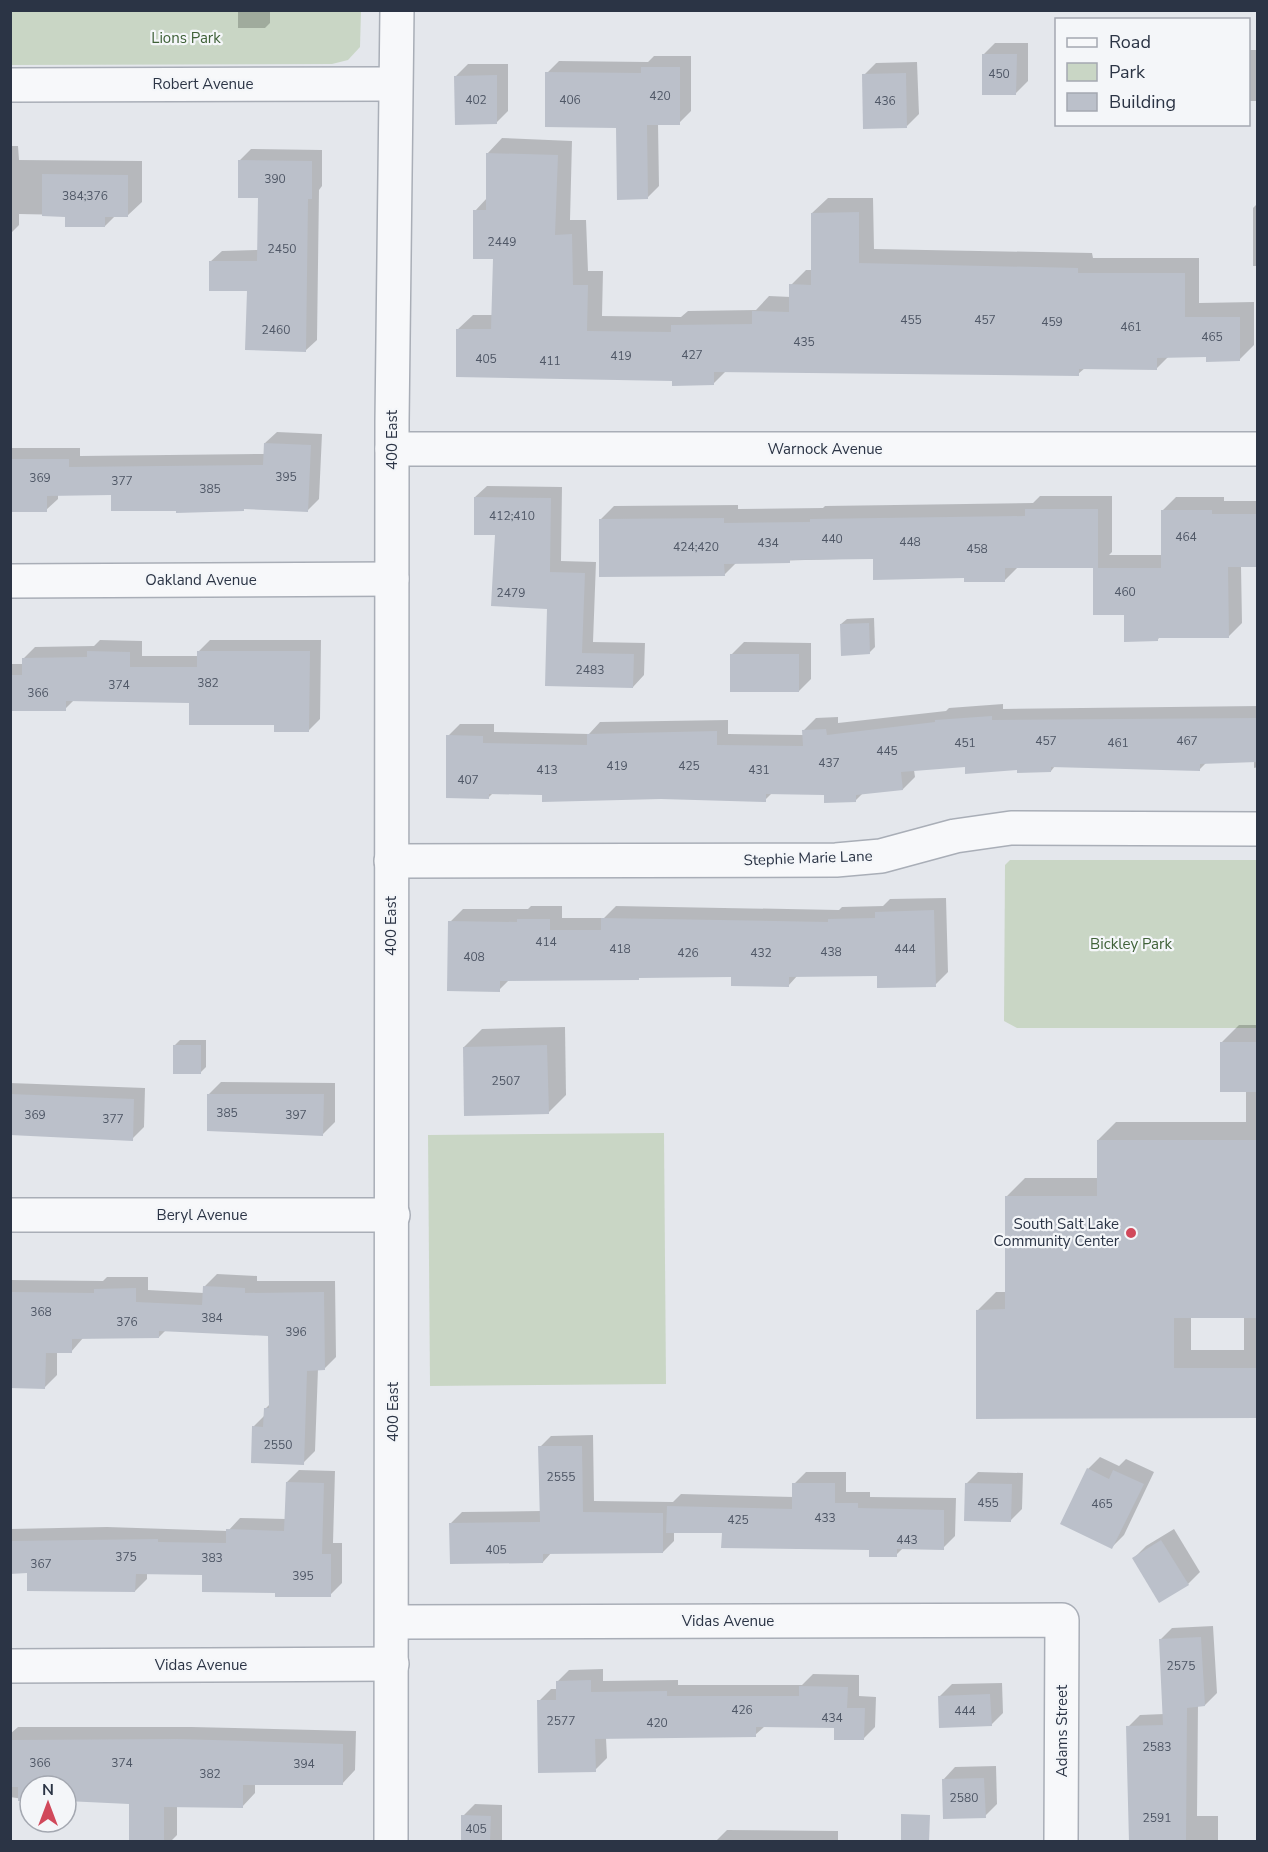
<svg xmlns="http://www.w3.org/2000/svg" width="1268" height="1852" font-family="'Nunito Sans',sans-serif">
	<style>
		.green { fill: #c9d6c5 }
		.shadow { fill: #0003; fill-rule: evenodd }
		.building { fill: #bbc0ca }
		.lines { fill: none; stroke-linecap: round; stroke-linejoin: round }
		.minor-casing { stroke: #a9aeb7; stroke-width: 36 }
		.minor { stroke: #f7f8fa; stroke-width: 33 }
		.poi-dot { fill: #d1495b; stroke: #f4f6f9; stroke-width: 2 }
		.labels { text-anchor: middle; stroke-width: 4.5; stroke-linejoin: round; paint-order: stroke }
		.number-label { font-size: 12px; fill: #4f5766 }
		.park-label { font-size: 15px; fill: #3f6138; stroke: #f4f6f9 }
		.street-label { font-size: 15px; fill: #2b3445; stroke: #f4f6f9 }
		.poi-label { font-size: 15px; fill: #2b3445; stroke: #f4f6f9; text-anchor: end }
	</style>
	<rect width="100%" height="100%" fill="#e4e7ec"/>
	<g class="green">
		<path d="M10,11H361L360,47L348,60L332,64L11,65Z"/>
		<path d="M1010,860H1257V1028H1017L1004,1021L1005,865Z"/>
		<path d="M664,1133L666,1384L430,1386L428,1135Z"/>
	</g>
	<g class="shadow">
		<path d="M238,10H270V23L265,28H238Z"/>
		<path d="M995,43H1028V81L1016,93L983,55Z"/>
		<rect x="1248" y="50" width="10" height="51"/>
		<path d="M654,56H691V111L679,123H658L659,186L647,198L618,127L547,73L559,61L648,62Z"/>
		<path d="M917,62L919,114L907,126L864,75L876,63Z"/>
		<path d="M468,64H508V111L496,123L456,76Z"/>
		<path d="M502,138L572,141L570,220H586L588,271H603L602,316L681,317L688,311L756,310L769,296L791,297V285L806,270H812V213L828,198H873L874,249L1092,253L1093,258H1199V303L1254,302V345L1239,360L1207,355L1169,356L1156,369L1085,368L1078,374L726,371L713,384L673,380L457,330L473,315H493L494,258L475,211L487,198V154Z"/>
		<path d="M10,146H18L19,160L142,161V202L127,216H115L105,226L67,215L19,214V225L10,234Z"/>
		<path d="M251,149L322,150V186L319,190L317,340L305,351L248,289L210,262L222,251L258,250L260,197L240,160Z"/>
		<path d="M1258,203V266H1253V208Z"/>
		<path d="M277,432L322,434L319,499L308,510L113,493L58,494V499L46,510L10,511V448H80V456L265,454V443Z"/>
		<path d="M487,486L562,487L561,561L596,562L593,642L645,643L644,675L633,687L547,685L548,608L475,497Z"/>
		<path d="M1040,496H1112V552L1109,555H1163V510L1176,497H1224V501H1258V566H1241L1242,623L1228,637H1160L1158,639L1126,613L1094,566L1018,567L1005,580L966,577L875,558L737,562L724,575L600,520L614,506L738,505V509L823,508L825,506L1033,503Z"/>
		<path d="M874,618L875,647L869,653L841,624L847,619Z"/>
		<path d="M100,640L142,641V656H198V652L210,640H321L320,719L308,731L190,702L74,700L65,709L10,710V664H23V659L35,647L94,646Z"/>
		<path d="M744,642L811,643V679L799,691L732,654Z"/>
		<path d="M1003,704V709L1258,706V767L1254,768V761L1207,762L1199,770L1055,766L1051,771L966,765L914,770L915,777L903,789L863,793L856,800L826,794L773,792L765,800L494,792L489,797L448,736L460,724H494V732L589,734L600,722L728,720V734L804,735V730L816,718L838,717V723L946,711L949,708Z"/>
		<path d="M946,898L948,972L935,985L878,975H798L788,986L733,976H641L638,979H510L499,990L450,922L463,909H528L531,906H562V918H604L616,906L839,910L842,907L883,906L890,899Z"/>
		<path d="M1239,1025H1258V1416L978,1417V1310L996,1292H1007V1196L1025,1178H1098V1140L1116,1122H1246V1090L1221,1043ZM1191,1316H1244V1350H1191Z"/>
		<path d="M565,1027L566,1095L548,1113L464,1047L482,1029Z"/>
		<path d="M180,1040H206V1067L200,1073L175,1045Z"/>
		<path d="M221,1082L335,1083V1122L323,1134L209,1094Z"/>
		<path d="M10,1083L145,1088L144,1127L132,1139L10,1133Z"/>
		<path d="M217,1274L257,1276V1281H335L336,1357L324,1369H318L315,1451L303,1463L253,1427L265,1415V1409L271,1403L270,1335L166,1330L159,1337L83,1338L71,1352H57V1375L45,1387H10V1280L103,1281L107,1277H148V1290L204,1293L205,1286Z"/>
		<path d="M593,1435L594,1501L673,1502L681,1494L794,1497V1484L806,1472H846V1492H870V1497L956,1498L955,1536L943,1548H903L896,1555L871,1548L723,1531H674V1541L663,1552H552L543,1562L451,1523L462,1512L541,1511L540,1447L551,1436Z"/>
		<path d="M1100,1457L1119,1466L1126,1459L1154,1472L1124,1535L1112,1547L1088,1469Z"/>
		<path d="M299,1470L335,1471L333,1543H342V1583L330,1595L277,1591L203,1574L147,1573V1579L135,1591L29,1572H10V1529L107,1527L228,1531L240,1518L286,1519L287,1482Z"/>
		<path d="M978,1472L1023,1473L1022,1509L1010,1521L966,1484Z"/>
		<path d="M1174,1529L1200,1572L1188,1584L1134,1558L1146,1546Z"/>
		<path d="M1258,1619V1646H1256V1621Z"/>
		<path d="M1213,1626L1217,1693L1205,1705H1198L1197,1816H1218V1842H1130L1128,1727L1140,1715L1164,1714L1160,1640L1172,1628Z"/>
		<path d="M603,1669V1681L678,1680V1685H802L813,1674L859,1675V1696L876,1697L875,1727L863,1739L835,1727L765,1726L755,1735L606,1738L607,1758L595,1770L539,1701L551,1689H557V1682L569,1670Z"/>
		<path d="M1002,1683L1003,1713L991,1725L940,1696L952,1684Z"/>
		<path d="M18,1727H192L356,1731L355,1770L342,1784L255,1783V1793L242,1807L177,1806V1835L170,1842H130L131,1802L66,1799V1786H30V1800L10,1797V1734Z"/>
		<path d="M996,1766L997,1804L985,1816L943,1780L955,1767Z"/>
		<path d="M475,1804L502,1805V1842H462L463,1816Z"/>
		<path d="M727,1830L838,1831V1842H715Z"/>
	</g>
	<g class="building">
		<path d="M982,54H1017L1016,95H982Z"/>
		<path d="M641,67H680V125H647L648,199L617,200L616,128L545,127V72L641,73Z"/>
		<path d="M906,73L907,128L863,129L862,74Z"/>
		<path d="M497,75V124L455,125L454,76Z"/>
		<path d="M486,153L558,155L555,235L572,234L573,285H588L587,331L671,332V325L752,324V311L789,312V284L811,285V213L859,212V263L1078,268V273H1185V317H1240V361L1206,362V357L1157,358V370L1079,369V376L714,372V385L672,386V381L456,377V329H491L493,259H473V210H486Z"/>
		<path d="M238,160L312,161V199H308L306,352L245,350L247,291H209V261H257L258,198H238Z"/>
		<path d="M42,174L128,175V217H105V227H65V217L42,216Z"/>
		<path d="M264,443L311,445L308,512L244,509V511L176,513V511H111V495L47,496V512H10V459H69V467L263,465Z"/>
		<path d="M474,497L551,498L550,572L585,573L582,653L634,654L633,688L545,686L547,609L491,606L495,535H474Z"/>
		<path d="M1025,509H1098V568H1005V582H964V578L873,580V559L790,560V563L724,564L725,576L599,577V519L724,518V523L810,522V519L1025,516Z"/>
		<path d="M1161,510H1212V514H1257V567H1228L1229,638H1158V641L1124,642V615H1093V568H1161Z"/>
		<path d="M869,623L870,654L841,656L840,624Z"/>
		<path d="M87,651L130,652V667H197V651H310L309,732H274V725H189V703L66,701V711H10V675H22V658L87,657Z"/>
		<rect x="730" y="654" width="69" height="38"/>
		<path d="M992,716V720L1257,718V762L1200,764V771L1051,767V772L1017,773V770L965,774V767L901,772L903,790L856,795V802L824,803V795L766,794V802L661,799L542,802V795L489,794V799L446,798V735L483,736V743L587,745V734L717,731V745L803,746L802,730L826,729L827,735L935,722V720Z"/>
		<path d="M934,910L936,987L877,988V976L789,977V987L731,986V977L639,978V980L500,981V992L447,991L448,921L517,922V919H550V930H601V918L828,922V919L875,918V912Z"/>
		<rect x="1220" y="1042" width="37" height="50"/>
		<rect x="173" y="1045" width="28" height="29"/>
		<path d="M547,1045L549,1114L464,1116L463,1047Z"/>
		<path d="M10,1094L134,1099L133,1141L10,1135Z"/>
		<path d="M207,1094H324L323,1136L207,1131Z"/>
		<path d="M1097,1140H1257V1318H1174V1368H1257V1418L976,1419V1310L1005,1309V1196H1097Z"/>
		<path d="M203,1286L245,1288V1293L324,1292L325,1370L307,1371L304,1465L251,1463L252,1426L263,1427L264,1408H269L268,1336L159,1331V1338L72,1339V1353H46L45,1389L10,1388V1292L94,1293V1289L136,1288V1302L202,1305Z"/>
		<path d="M538,1446H582L583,1512L663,1513V1553L543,1554V1563L450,1564L449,1523L540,1522Z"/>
		<path d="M1087,1468L1109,1479L1113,1470L1144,1484L1112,1549L1060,1524Z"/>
		<path d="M286,1482L324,1483L322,1554H331V1597H275V1593L202,1592V1575L136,1574L135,1592L27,1591V1573L10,1574V1541L158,1539V1542L226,1543V1529L284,1531Z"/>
		<path d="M792,1483H835V1503H858V1508L944,1510V1550L897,1549V1557H869V1550L721,1548L722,1533H666L667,1506L792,1509Z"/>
		<path d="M965,1483L1012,1484L1011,1522L964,1521Z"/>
		<path d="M1161,1540L1189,1585L1159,1603L1132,1558Z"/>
		<path d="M1201,1637L1205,1706L1187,1708L1186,1842H1129L1126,1726L1163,1725L1159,1639Z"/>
		<path d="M591,1680V1692L667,1691V1696H799V1686L848,1687L847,1708H865L864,1740H834V1728L756,1727V1737L595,1739L596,1772L538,1773L537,1700H556V1681Z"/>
		<path d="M990,1694L992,1726L939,1728L938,1696Z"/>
		<path d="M178,1739L343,1744V1785H243V1808L164,1807V1842H129V1804L66,1801V1786H30V1801H18V1787H10V1740Z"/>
		<path d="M984,1778L986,1818L943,1819L942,1779Z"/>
		<path d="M901,1814L930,1815L929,1842H901Z"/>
		<path d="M461,1815L491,1816L490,1842H461Z"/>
	</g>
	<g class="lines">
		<g class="minor-casing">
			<g id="minor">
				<path d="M10,85L395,84"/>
				<path d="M392,449H1258"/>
				<path d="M10,581L392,579"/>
				<path d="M391,861L836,860L881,856L955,836L1011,828L1258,829"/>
				<path d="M10,1215H393"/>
				<path d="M393,1622L1062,1620L1061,1842"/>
				<path d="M10,1666L392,1664"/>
				<path d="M391,1842L392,422L397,10"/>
			</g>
		</g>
		<use href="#minor" class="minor"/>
	</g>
	<circle class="poi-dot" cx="1131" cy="1233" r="6"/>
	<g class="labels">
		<g class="number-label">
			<text x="999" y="78">450</text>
			<text x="660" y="100">420</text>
			<text x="476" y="104">402</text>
			<text x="570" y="104">406</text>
			<text x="885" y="105">436</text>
			<text x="275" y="183">390</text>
			<text x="85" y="200">384;376</text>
			<text x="502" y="246">2449</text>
			<text x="282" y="253">2450</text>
			<text x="911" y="324">455</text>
			<text x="985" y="324">457</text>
			<text x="1052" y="326">459</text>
			<text x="1131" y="331">461</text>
			<text x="276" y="334">2460</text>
			<text x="1212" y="341">465</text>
			<text x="804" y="346">435</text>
			<text x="692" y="359">427</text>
			<text x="621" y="360">419</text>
			<text x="486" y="363">405</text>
			<text x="550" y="365">411</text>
			<text x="286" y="481">395</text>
			<text x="40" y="482">369</text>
			<text x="122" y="485">377</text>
			<text x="210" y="493">385</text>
			<text x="512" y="520">412;410</text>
			<text x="1186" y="541">464</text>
			<text x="832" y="543">440</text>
			<text x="910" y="546">448</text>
			<text x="768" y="547">434</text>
			<text x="696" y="551">424;420</text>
			<text x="977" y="553">458</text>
			<text x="1125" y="596">460</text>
			<text x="511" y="597">2479</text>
			<text x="590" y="674">2483</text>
			<text x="208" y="687">382</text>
			<text x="119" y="689">374</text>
			<text x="38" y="697">366</text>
			<text x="1046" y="745">457</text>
			<text x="1187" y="745">467</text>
			<text x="965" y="747">451</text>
			<text x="1118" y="747">461</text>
			<text x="887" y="755">445</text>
			<text x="829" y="767">437</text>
			<text x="617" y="770">419</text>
			<text x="689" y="770">425</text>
			<text x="547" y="774">413</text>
			<text x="759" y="774">431</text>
			<text x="468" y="784">407</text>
			<text x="546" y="946">414</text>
			<text x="620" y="953">418</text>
			<text x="905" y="953">444</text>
			<text x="831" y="956">438</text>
			<text x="688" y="957">426</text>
			<text x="761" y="957">432</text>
			<text x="474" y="961">408</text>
			<text x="506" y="1085">2507</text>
			<text x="227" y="1117">385</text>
			<text x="35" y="1119">369</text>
			<text x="296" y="1119">397</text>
			<text x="113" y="1123">377</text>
			<text x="41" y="1316">368</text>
			<text x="212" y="1322">384</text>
			<text x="127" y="1326">376</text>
			<text x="296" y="1336">396</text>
			<text x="278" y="1449">2550</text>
			<text x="561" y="1481">2555</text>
			<text x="988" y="1507">455</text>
			<text x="1102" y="1508">465</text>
			<text x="825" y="1522">433</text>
			<text x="738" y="1524">425</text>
			<text x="907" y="1544">443</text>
			<text x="496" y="1554">405</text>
			<text x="126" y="1561">375</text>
			<text x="212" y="1562">383</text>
			<text x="41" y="1568">367</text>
			<text x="303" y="1580">395</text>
			<text x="1181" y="1670">2575</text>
			<text x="742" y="1714">426</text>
			<text x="965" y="1715">444</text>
			<text x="832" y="1722">434</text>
			<text x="561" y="1725">2577</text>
			<text x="657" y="1727">420</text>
			<text x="1157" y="1751">2583</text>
			<text x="40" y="1767">366</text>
			<text x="122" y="1767">374</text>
			<text x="304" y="1768">394</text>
			<text x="210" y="1778">382</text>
			<text x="964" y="1802">2580</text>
			<text x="1157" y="1822">2591</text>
			<text x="476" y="1833">405</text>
		</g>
		<g class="park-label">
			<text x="186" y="43">Lions Park</text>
			<text x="1131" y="949">Bickley Park</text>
		</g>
		<g class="street-label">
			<text x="203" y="89">Robert Avenue</text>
			<text transform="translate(392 440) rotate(-90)" y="5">400 East</text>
			<text x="825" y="454">Warnock Avenue</text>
			<text x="201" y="585">Oakland Avenue</text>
			<text transform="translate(808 858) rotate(-2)" y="5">Stephie Marie Lane</text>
			<text transform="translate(391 926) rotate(-90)" y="5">400 East</text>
			<text x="202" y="1220">Beryl Avenue</text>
			<text transform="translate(393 1412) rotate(-90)" y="5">400 East</text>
			<text x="728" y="1626">Vidas Avenue</text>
			<text x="201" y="1670">Vidas Avenue</text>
			<text transform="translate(1062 1731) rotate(-90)" y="5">Adams Street</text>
		</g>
		<g class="poi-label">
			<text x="1119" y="1229">South Salt Lake<tspan x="1119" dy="17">Community Center</tspan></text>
		</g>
	</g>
	<rect width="1268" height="1852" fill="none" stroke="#2b3445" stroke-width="24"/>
	<rect x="1055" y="18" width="195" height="108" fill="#f4f6f9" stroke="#a4a8b1" stroke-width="1.5"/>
	<rect x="1067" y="38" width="30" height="9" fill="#f7f8fa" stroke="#a4a8b1" stroke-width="1.5"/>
	<text x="1109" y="48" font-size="18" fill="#2b3445">Road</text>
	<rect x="1067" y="63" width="30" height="18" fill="#c9d6c5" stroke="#a4a8b1" stroke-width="1.5"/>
	<text x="1109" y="78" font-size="18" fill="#2b3445">Park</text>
	<rect x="1067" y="93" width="30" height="18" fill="#bbc0ca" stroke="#a4a8b1" stroke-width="1.5"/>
	<text x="1109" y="108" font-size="18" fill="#2b3445">Building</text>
	<g transform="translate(48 1804)"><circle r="28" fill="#f4f6f9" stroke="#a4a8b1" stroke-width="1.5"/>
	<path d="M0-4.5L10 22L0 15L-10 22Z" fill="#d1495b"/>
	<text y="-9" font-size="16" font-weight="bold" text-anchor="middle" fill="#2b3445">N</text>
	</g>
</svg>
